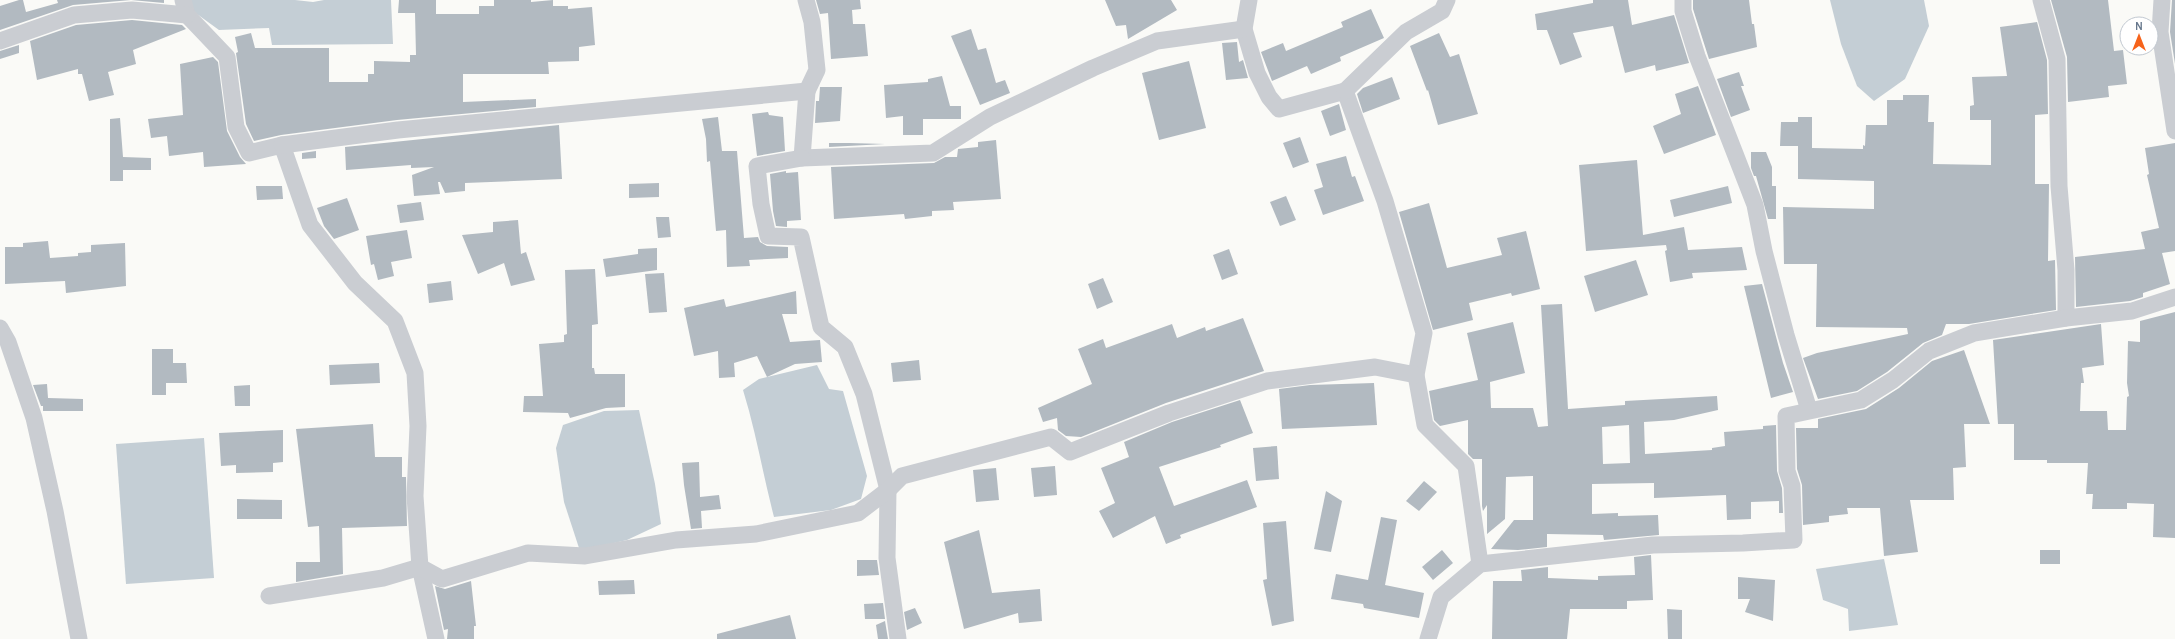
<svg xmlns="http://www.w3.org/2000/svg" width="2175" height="639" font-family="Karla,sans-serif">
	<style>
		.water { fill: #c4ced5 }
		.building { fill: #b2bac1; fill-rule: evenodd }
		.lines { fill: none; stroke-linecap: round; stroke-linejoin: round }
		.minor { stroke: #cacdd2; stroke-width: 17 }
	</style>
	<rect width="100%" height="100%" fill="#fafaf7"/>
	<g class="water">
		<path d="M189,0H295L313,2L324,0H391L393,44L272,45L269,28L219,30L190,9Z"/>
		<path d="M1830,0H1924L1929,26L1905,79L1874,101L1857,86L1841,44Z"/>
		<path d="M817,365L829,389L843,391L867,476L861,499L831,510L774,517C763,475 756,432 743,390L759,379Z"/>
		<path d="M639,410L655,484L661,524L627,540L580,551L564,502L556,448L563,425L604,411Z"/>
		<path d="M204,438L214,578L126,584L116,444Z"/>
		<path d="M1884,559L1898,625L1849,631L1848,609L1823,600L1816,569Z"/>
	</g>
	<g class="building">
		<path d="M19,0H23L26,12L58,3L57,0H164V3L131,0L73,5L0,30V6Z"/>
		<path d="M399,0H436V14H479V6H494V0H531V2L553,0V6H568V9L592,7L595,45L579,47V61L548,62L549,74H463V102L536,99V107L397,120L281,135L254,141L246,124L236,53L238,52L235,37L251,33L255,48H329V82H368V74H374V61L410,62V55H416L415,13H398Z"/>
		<path d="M816,0H860L861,9L852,10L853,24H865L868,56L831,59L828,13L820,14Z"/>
		<path d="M1105,0H1171L1177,10L1128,39L1126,25L1116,26Z"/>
		<path d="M1593,0H1628L1632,25L1674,15L1689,63L1656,71L1655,65L1625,73L1613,26L1573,33L1582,57L1560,65L1547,30H1537L1535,14L1593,3Z"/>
		<path d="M1693,0H1749L1752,24H1754L1757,47L1709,59L1693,9Z"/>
		<path d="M2051,0H2108L2114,51L2123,50L2127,84L2108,86L2109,97L2068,102L2067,57Z"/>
		<path d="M2172,0H2175V64L2170,32Z"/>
		<path d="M1371,9L1384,38L1340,57L1341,61L1311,74L1307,66L1272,81L1261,52L1283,43L1286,51L1343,27L1341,22Z"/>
		<path d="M132,20L182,25L186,29L133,50L136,64L108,72L114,95L89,101L82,74H78V69L37,80L30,41L76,25Z"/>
		<path d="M2037,22L2047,60L2048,114L2035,115V184H2049L2048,261L2055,260L2056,310L1969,324H1946L1942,335L1923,343L1887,372L1857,391L1818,399L1803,358L1817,353L1908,334L1907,328L1816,327L1817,264H1784L1783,207L1874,209V181L1798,179V146H1780L1781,122H1798V117H1812V148L1863,149V145L1865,146L1866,125H1887V100H1903V95H1929L1928,122H1934L1933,164L1991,165V120H1970V106L1974,105L1972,77L2007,76L2000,27Z"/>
		<path d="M971,29L978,50L986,48L996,83L1005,80L1010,93L980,105L951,36Z"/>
		<path d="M1439,33L1450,57L1459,54L1478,114L1438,125L1428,90L1427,91L1410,46Z"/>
		<path d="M1237,42L1239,62L1243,60L1248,78L1226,80L1222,43Z"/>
		<path d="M19,45V53L0,59V51Z"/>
		<path d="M213,57L218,62L227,131L240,157L246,164L204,167L203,152L169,156L167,136L151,138L148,119L183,115L180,64Z"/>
		<path d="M1189,61L1206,128L1159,140L1142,73Z"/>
		<path d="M1739,72L1744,86H1741L1750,110L1731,117L1717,79Z"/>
		<path d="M942,76L950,106H961V119H923V135H903V116L886,118L884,85L928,82V79Z"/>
		<path d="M1392,77L1400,99L1363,113L1357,94L1363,88Z"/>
		<path d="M1698,86L1716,135L1664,154L1653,126L1681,114L1675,94Z"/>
		<path d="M820,87H842L840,121L815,123L816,101H819Z"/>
		<path d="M1339,104L1346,130L1330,136L1321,111Z"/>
		<path d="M768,112L769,115L783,117L785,151L757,156L752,114Z"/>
		<path d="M718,117L722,151H737L744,238L758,237L760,242L767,246L788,247V258L749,260L750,266L727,267L726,230L716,231L710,161L707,162L706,139L702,119Z"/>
		<path d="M120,118L123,157L151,158V170H123V181H110V119Z"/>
		<path d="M559,125L562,179L465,183V191L445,193L440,182H438L440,194L414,196L412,175L434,167L411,168V165L346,170L345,147Z"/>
		<path d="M1300,137L1309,162L1293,168L1283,143Z"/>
		<path d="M996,140L1001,199L953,202L954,210L932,211V216L905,219L904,214L834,219L831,167L934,163L945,157H957L958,149L978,147V142Z"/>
		<path d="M829,143H849L885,144L829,147Z"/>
		<path d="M2175,143V251L2162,253L2170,284L2143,293V297L2130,301L2076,307L2075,257L2145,249L2141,232L2159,228L2147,175L2149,174L2145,148Z"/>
		<path d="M316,151V158L302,159V153Z"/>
		<path d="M1751,152H1766L1772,167V186H1776V219H1768L1756,176H1754L1751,168Z"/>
		<path d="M1346,156L1352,177L1355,176L1364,201L1323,215L1314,190L1323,187L1316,164Z"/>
		<path d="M1637,160L1643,235L1684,227L1688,250L1742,247L1747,270L1692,273L1693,278L1670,282L1665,251L1667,250L1666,245L1586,251L1579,165Z"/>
		<path d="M786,171V173L798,172L801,220L787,221V227L776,226L773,211L770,174Z"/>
		<path d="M659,183V197L629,198V184Z"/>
		<path d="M256,186H282L283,199L257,200Z"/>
		<path d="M1728,186L1732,203L1674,217L1670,200Z"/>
		<path d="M1286,196L1296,220L1280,226L1270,202Z"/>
		<path d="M347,198L359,230L334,239L324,226L317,208Z"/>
		<path d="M421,202L424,220L400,223L397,205Z"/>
		<path d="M1429,203L1447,268L1502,255L1497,238L1526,231L1540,289L1512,296L1511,293L1469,303L1473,320L1433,330L1399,212Z"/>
		<path d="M656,217H669L671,237L658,238Z"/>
		<path d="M518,220L521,254L526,252L535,280L511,286L504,263L478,274L462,235L493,232V222Z"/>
		<path d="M407,230L412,258L391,262L394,276L378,280L374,264L371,265L366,236Z"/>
		<path d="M48,241L50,258L78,256V253L91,252V245L125,243L126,286L66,293L65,281L5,284V247H23V243Z"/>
		<path d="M657,248V270L606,277L603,259L638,254V249Z"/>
		<path d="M1229,249L1238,274L1222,280L1213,255Z"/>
		<path d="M1636,260L1648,295L1595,312L1584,276Z"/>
		<path d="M595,269L598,324L592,325V368H594L595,374H625V407L606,408L570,418L568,413L523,412L524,396H543L539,344L564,342V335L567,334L565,270Z"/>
		<path d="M664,273L667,312L649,313L645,274Z"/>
		<path d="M1103,278L1113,302L1097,309L1088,284Z"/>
		<path d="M451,281L453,300L429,303L427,284Z"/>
		<path d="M1762,284L1783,363L1793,392L1771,398L1744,286Z"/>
		<path d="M796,291L797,314H782L790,342L820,340L822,362L795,364L767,377L757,356L734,363L735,377L719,378L718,351L694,356L684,308L724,299L726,307Z"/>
		<path d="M1562,304L1568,409L1625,405V401L1717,396L1718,410L1674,420L1644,422L1645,454L1712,450V448L1725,446L1724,432L1763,429V426L1776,425L1777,471L1782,488L1783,513H1779V501L1751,502V519L1727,520L1726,495L1654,498V483L1592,484V514L1618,513V516L1658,515L1659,535L1604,540L1603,535L1547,534V547L1518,550L1491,549L1514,520H1533V476L1506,477L1505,519L1487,534V505L1483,511L1482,506V459H1473L1468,454V420L1440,426L1434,420L1429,391L1478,380L1467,333L1513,322L1525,373L1490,382L1491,408H1533L1538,427L1548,426L1541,305ZM1629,425L1630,463L1603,464L1602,427Z"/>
		<path d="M2175,312V538L2153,537L2154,504L2127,503V509H2092L2093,494H2086L2088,463H2047V460H2014V424H1998L1993,340L2101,324L2104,365L2082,368L2084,383H2081L2080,411H2107L2108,430H2126L2127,397L2129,396L2127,383L2128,341L2140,342V321Z"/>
		<path d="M1243,318L1264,371L1166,403L1081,437L1066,436L1058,430L1057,418L1043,422L1038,408L1092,384L1078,349L1103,339L1106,348L1172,324L1177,338L1205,327L1206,331Z"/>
		<path d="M152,349H173V363H186L187,383H166V395H152Z"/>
		<path d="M1964,350L1990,424H1964L1966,467L1953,468L1954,500H1910L1918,552L1884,556L1880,508H1847L1848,514L1829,516V522L1803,525L1802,485L1797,469L1796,428H1818V419L1866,409L1899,388L1932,361Z"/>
		<path d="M919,360L921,380L893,382L891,363Z"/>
		<path d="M379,363L380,383L330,385L329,365Z"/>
		<path d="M1374,383L1377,425L1282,429L1279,389L1310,385Z"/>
		<path d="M47,384L48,398L83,399V411H43V406H41L33,385Z"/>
		<path d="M250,385V406H235L234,386Z"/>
		<path d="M1240,400L1253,433L1220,445L1221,447L1159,467L1174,506L1247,480L1257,507L1180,535L1181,538L1166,544L1155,516L1113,538L1099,511L1115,503L1101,468L1129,457L1124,442L1172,422Z"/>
		<path d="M373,424L375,457H402V477H406L407,526L342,528L343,574L296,582V562H320L319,526L308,527L296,429Z"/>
		<path d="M283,430V462L273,463V472L236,473V465L221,466L219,433Z"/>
		<path d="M1277,446L1279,479L1256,481L1253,448Z"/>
		<path d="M699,462L700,497L719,495L721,509L701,511L702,528L691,529L684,485L682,463Z"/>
		<path d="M1055,466L1057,495L1034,497L1031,468Z"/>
		<path d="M996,468L999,500L976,502L973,470Z"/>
		<path d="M1424,481L1437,492L1419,511L1406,501Z"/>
		<path d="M1326,491L1342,501L1331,552L1314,549Z"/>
		<path d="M237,499L282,500V519H237Z"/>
		<path d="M1381,517L1397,520L1385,585L1424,593L1419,618L1364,608L1363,604L1331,599L1336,574L1368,580Z"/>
		<path d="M1286,521L1294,621L1272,626L1263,580L1267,579L1263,523Z"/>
		<path d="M979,530L992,593L1040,589L1042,621L1019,623L1018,613L964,629L944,542Z"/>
		<path d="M1442,550L1453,563L1433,580L1422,567Z"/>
		<rect x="2040" y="550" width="20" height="14"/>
		<path d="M1651,555L1653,600L1627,601V609H1570L1567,639H1492L1493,581H1522L1521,570L1548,567V578L1598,580V576L1635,575L1634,557Z"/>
		<path d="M857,560H877L879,575L857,576Z"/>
		<path d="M1738,577L1775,580L1773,621L1745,612L1750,599H1738Z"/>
		<path d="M634,580L635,594L599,595L598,581Z"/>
		<path d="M471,581L476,626H474V639H447L448,629L444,630L435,586L445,589Z"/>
		<path d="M883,603L885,619H865L864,604Z"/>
		<path d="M915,608L922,623L907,630L904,612Z"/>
		<path d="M1667,609L1682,610V639H1668Z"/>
		<path d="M790,615L796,639H717V634Z"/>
		<path d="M885,621L888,639H878L876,625Z"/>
	</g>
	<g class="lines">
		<g class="minor">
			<path d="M183,0L187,15L227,57L236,127L249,153L282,145L310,225L355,283L395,321L415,373L418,426L415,496L420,567L436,639"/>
			<path d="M1249,0L1244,29L1257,73L1269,97L1279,109L1345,91L1385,201L1424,333L1416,375L1425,425L1466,466L1480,564"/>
			<path d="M1683,0V11L1697,56L1755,205L1764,251L1786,335L1809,410"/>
			<path d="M2041,0L2057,59L2059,186L2066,270V318"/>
			<path d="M2162,0L2160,32L2175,131"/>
			<path d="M0,41L74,15L132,10L187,15"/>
			<path d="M807,91L802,158L933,153L990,117L1093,68L1157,41L1244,29"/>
			<path d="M1345,91L1406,32L1442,11L1447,0"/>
			<path d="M282,145L398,130L807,91L817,70L812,22L806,0"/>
			<path d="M802,158L757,166L761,204L768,236L801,237L821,327L845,347L864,394L888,490L887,558L898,639"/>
			<path d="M0,328L8,342L34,418L55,511L79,639"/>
			<path d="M269,596L383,578L420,567L442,579L528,553L585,556L676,540L756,534L858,513L888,490L902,476L1051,437L1070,452L1169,413L1267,381L1375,367L1416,375"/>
			<path d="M1428,639L1441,597L1480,564L1653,545L1743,543L1794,540L1792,486L1787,471L1786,416L1861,400L1893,380L1929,351L1974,333L2066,318L2132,311L2175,297"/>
		</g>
	</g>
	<g transform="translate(2139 36)"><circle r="19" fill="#ffffff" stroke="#c2c9d1"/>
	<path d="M0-3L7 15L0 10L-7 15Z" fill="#f6631b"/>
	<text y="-6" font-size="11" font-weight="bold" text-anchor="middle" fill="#66778c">N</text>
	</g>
</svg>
